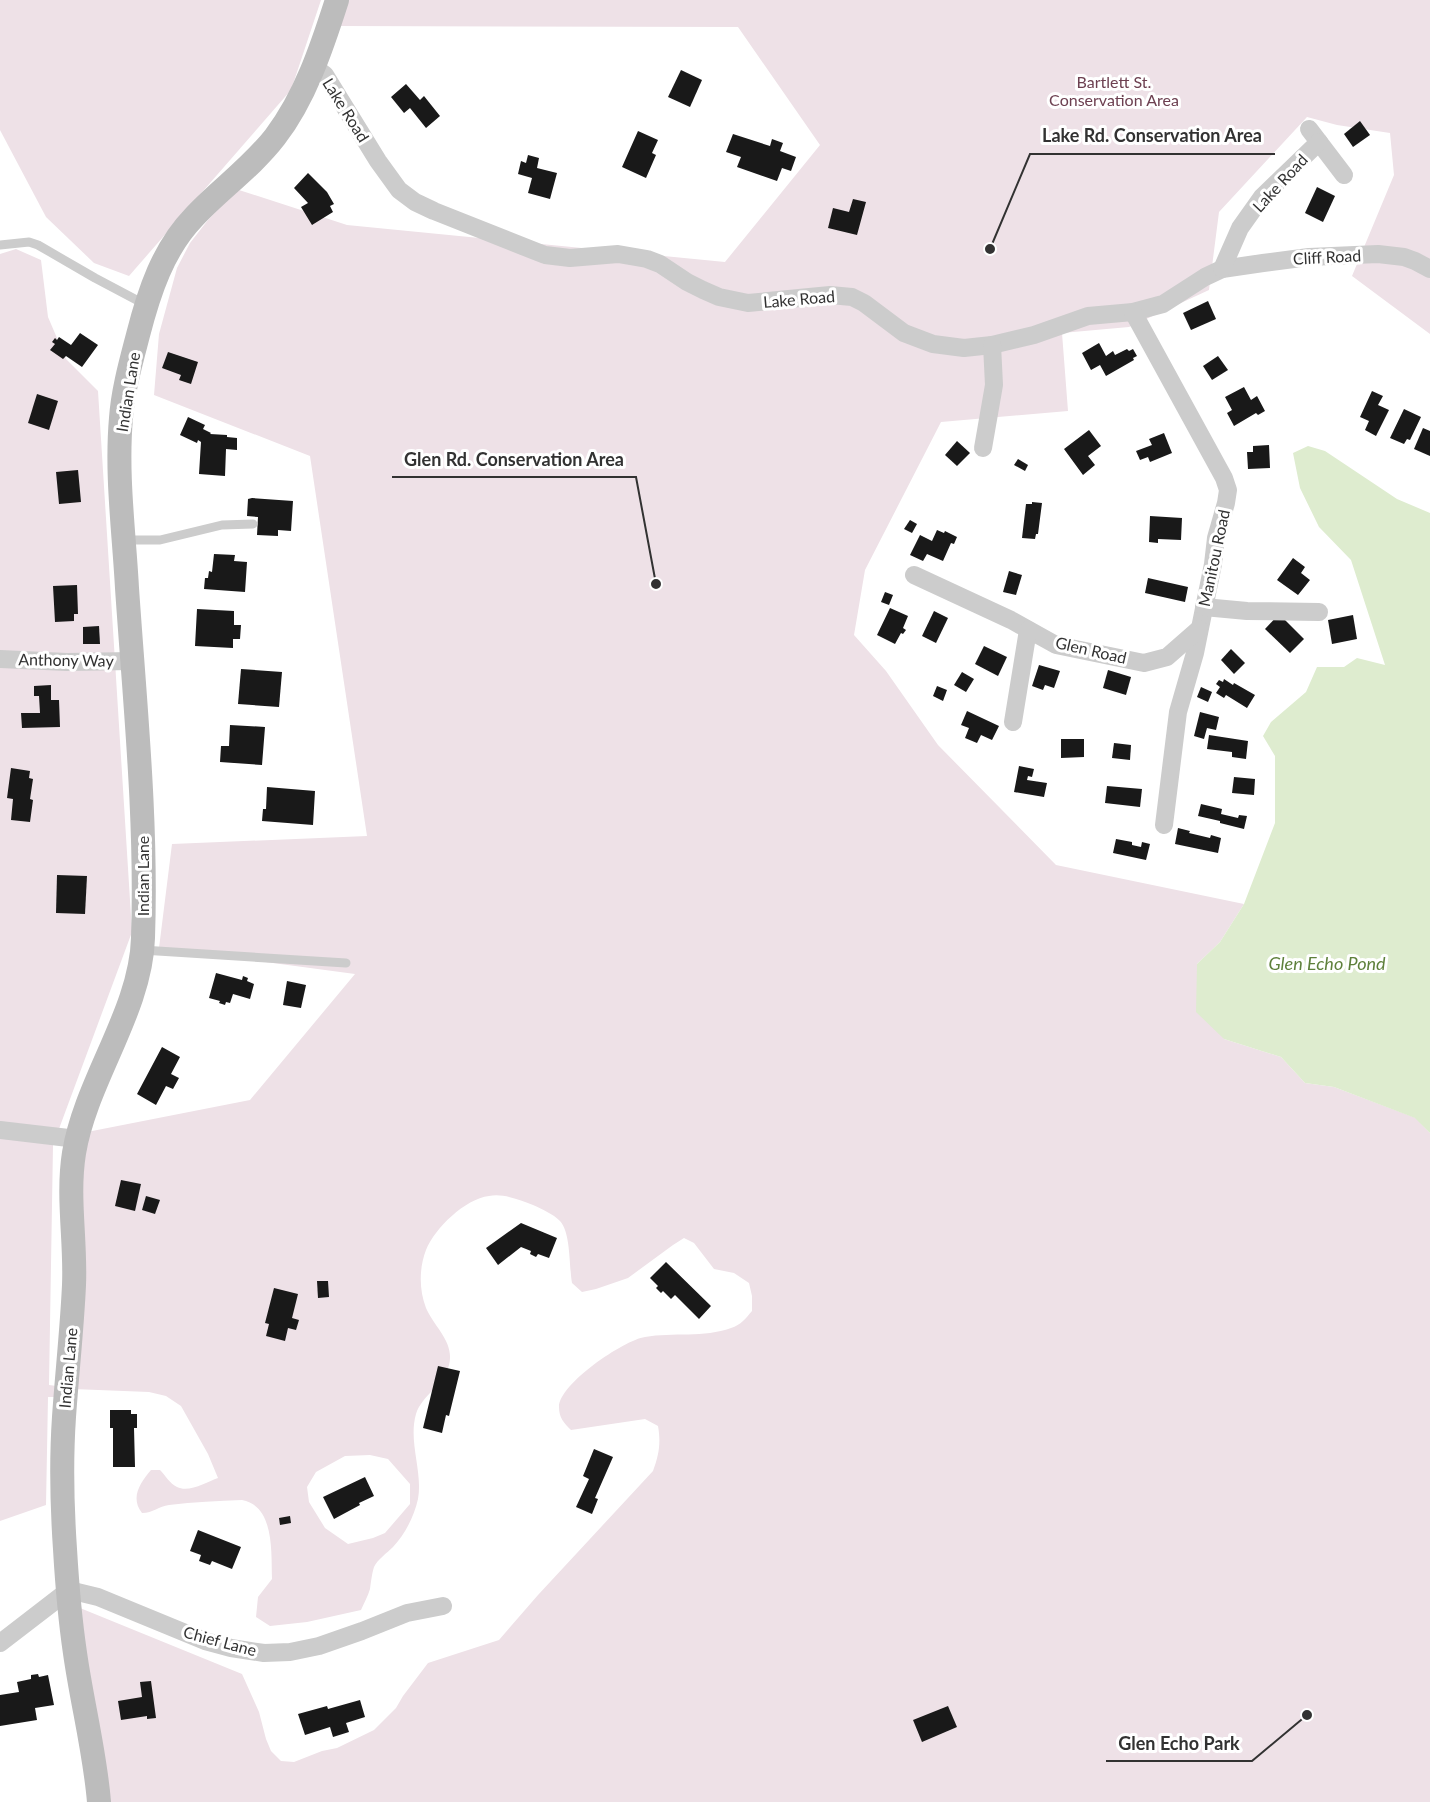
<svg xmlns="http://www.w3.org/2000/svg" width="1430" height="1802" font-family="Lato,sans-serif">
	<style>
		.green { fill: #eee1e7; fill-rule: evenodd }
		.water { fill: #deeccf }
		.building { fill: #191919 }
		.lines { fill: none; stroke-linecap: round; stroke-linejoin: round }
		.lane { stroke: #ccc; stroke-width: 9 }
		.street { stroke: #ccc; stroke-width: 18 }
		.secondary { stroke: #bcbcbc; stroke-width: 24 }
		.labels { text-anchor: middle; stroke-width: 6; stroke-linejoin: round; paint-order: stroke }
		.park-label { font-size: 16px; fill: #6d4051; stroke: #fff }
		.street-label { font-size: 16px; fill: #323232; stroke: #fff }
		.water-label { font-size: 18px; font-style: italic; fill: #5e803b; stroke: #fff }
		.leader { fill: none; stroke: #323232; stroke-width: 2 }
		.callout-dot { fill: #323232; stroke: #fff; stroke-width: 2 }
		.callout-label { font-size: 18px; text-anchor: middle; font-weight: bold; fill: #323232; stroke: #fff; stroke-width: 6; stroke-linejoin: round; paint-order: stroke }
	</style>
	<rect width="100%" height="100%" fill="#fff"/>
	<g class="green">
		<path d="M0,0H321L291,90L129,276L94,263L46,217L0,130Z"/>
		<path d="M348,0H1430V334L1352,276L1394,175L1390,133L1337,125L1307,117L1219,212L1209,290L1129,327L1062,333L1068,411L941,422L865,570L854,635L886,671L938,745L1056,865L1244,904L1220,942L1197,964L1224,1039L1281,1057L1305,1083L1334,1087L1416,1118L1430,1133V1802H95L80,1608L242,1674L259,1712L266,1739L271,1751L281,1761L294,1762L322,1751L337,1748L374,1730L396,1708L403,1696L428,1663L499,1640L538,1595L653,1471C659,1455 661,1443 658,1426L645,1419L571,1430C564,1423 559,1418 559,1407C559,1384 624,1340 645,1337C673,1332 704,1338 731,1328C741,1325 746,1318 752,1311V1296L749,1283L734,1273L714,1269L694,1243L684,1238L673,1245L628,1278L596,1289L582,1292L572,1283C569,1266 571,1233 560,1221C553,1214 542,1209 533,1205C520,1200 503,1193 489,1196C465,1199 435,1228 426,1250C419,1268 419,1290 426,1308C434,1327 455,1342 449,1365C444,1385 422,1395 416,1414C408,1442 423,1471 418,1499C414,1517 405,1534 393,1547C387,1553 377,1560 374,1567C372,1573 371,1582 370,1589C368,1596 364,1603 361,1610L307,1622L270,1626L256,1617L258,1597L272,1579C271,1553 275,1506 242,1500C218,1501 194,1502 169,1505C159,1506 153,1513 142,1513C130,1498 140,1483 151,1470H160C165,1475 170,1484 177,1487C189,1493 207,1482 218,1478L208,1454L181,1406L166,1396L149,1392L73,1389L82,1133L250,1100L355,974L159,948L172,844L367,836L310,456L154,395L159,334L177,268L190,243L208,220L228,199L239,190L347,225L725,262L820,145L738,27L337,26ZM370,1455L388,1459L410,1484V1504L385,1533L373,1538L348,1544L325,1528L309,1502L307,1487L316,1472L345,1456Z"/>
		<path d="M16,249L41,260L48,317L66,359L98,391L132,932L53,1145L49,1385L57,1386L59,1397H48L46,1505L0,1521V254Z"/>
	</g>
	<path class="water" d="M1308,446L1325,451L1397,499L1430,513V1133L1415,1118L1334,1087L1305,1083L1281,1057L1224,1039L1196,1012L1197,964L1220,942L1244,904L1275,823V756L1263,736L1271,722L1306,692L1317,667H1344L1357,658L1385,665L1351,560L1319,527L1300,488L1293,453Z"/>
	<g class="building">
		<path d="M681,70L702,80L690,107L668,97Z"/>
		<path d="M406,84L420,100L424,96L440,116L426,128L410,108L404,113L391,97Z"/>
		<path d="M1360,121L1370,135L1353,147L1344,134Z"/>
		<path d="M638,131L658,140L652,153L656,155L646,178L622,167Z"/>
		<path d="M733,134L770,146L772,139L783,143L780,151L796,157L791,171L782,168L777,181L737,167L741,157L726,152Z"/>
		<path d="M528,155L539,158L537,168L557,173L550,199L528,193L532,178L518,174L521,161L526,163Z"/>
		<path d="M308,173L327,192L334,204L330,206L333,212L312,225L301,207L308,203L294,188Z"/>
		<path d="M1317,187L1335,196L1323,222L1305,213Z"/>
		<path d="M853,199L866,202L857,235L828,228L833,208L849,212Z"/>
		<path d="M1208,301L1216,319L1191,330L1183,313Z"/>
		<path d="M80,333L98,345L82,367L66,356L63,359L50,350L55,344L52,342L55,338L57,340L59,337L71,345Z"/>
		<path d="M1099,343L1106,356L1113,351L1115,355L1127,349L1129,351L1133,349L1137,356L1133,358L1134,360L1106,376L1100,365L1091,370L1082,353Z"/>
		<path d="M168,352L198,362L191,384L179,380L181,375L162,368Z"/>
		<path d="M1218,356L1228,370L1212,380L1203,366Z"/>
		<path d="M1244,387L1251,400L1257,396L1265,411L1258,415L1256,413L1234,426L1227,413L1232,410L1225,397Z"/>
		<path d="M1372,391L1383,396L1378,405L1389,410L1376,436L1365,430L1369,421L1360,417Z"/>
		<path d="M37,394L58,401L49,430L28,423Z"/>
		<path d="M1404,409L1421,417L1410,440L1407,439L1404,444L1390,438Z"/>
		<path d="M188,417L205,425L203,429L211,433L210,434L227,435V437L237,438V450L226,449L225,476L199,474L201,442L198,440L197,443L180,435Z"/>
		<path d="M1423,428L1430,431V456L1414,449Z"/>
		<path d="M1089,430L1101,446L1088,456L1095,465L1083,475L1064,449Z"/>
		<path d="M1164,433L1172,453L1150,462L1148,457L1140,460L1136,451L1152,445L1149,439Z"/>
		<path d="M957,441L970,453L957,466L945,455Z"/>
		<path d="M1269,445L1270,468L1248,469L1247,452H1253V446Z"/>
		<path d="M1018,459L1028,465L1025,471L1014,465Z"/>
		<path d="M78,470L81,502L59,504L56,472Z"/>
		<path d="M252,498L293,501L291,531L278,530V536L257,535L258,517L247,516L248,499Z"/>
		<path d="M1032,502L1042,503L1038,534H1036L1035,539L1022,538L1026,504H1032Z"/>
		<path d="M1150,516L1182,518L1181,540L1158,539V543L1149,542Z"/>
		<path d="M910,520L917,524L912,533L904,529Z"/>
		<path d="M937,530L944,533L945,531L957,537L954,544L951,543L943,561L927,554L923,561L910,555L920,535L932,541Z"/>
		<path d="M214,554L235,555L234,561L247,562L245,592L204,589L205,578H208L209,571L212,572Z"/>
		<path d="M1293,558L1305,567L1301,573L1310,580L1298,595L1277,580Z"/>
		<path d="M1009,571L1022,575L1016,595L1003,592Z"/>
		<path d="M1148,578L1188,587L1185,602L1145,593Z"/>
		<path d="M77,585L78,614H74V621L55,622L53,586Z"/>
		<path d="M885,592L893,595L889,605L881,602Z"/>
		<path d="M890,608L908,616L903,628L906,630L903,634L901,633L895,644L877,635Z"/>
		<path d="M197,609L234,611V625H241L240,639H233V648L195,646Z"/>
		<path d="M934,611L948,618L936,643L922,636Z"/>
		<path d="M1279,614L1304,639L1290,653L1265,629Z"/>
		<path d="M1353,615L1357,639L1332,644L1328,620Z"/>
		<path d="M99,626L100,644H83V627Z"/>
		<path d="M984,646L1007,657L998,676L975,664Z"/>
		<path d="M1231,649L1245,663L1234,674L1221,660Z"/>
		<path d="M1039,665L1060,671L1054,688L1045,685L1043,690L1032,686Z"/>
		<path d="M241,669L282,672L279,707L238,704Z"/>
		<path d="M1108,670L1131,677L1126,695L1103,688Z"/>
		<path d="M962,672L974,679L966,692L954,685Z"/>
		<path d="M1224,679L1233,685L1234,683L1255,695L1247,708L1226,695L1224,698L1216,693L1220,687L1216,684L1219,680L1223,682Z"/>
		<path d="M51,685V700H59L60,727L22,728L21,713H40L39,696H34V686Z"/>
		<path d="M937,686L947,690L943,701L933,696Z"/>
		<path d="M1201,687L1212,692L1208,702L1197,697Z"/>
		<path d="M967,711L999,726L992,740L981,735L977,743L965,738L969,728L961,725Z"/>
		<path d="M1200,712L1219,717L1216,730L1207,728L1204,739L1194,736Z"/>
		<path d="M230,725L265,727L262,765L220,762L221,746H229Z"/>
		<path d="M1209,735L1248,741L1246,759L1232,757V752L1207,749Z"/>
		<path d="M1061,739H1084V757L1061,758Z"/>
		<path d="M1114,743L1131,745L1130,760L1112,758Z"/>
		<path d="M1019,766L1034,769L1032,777L1028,776L1027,780L1047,783L1044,797L1014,792Z"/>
		<path d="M11,768L30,771L29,778L33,779L30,799L33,800L30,822L11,820L13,799L7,798Z"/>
		<path d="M1234,777L1255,779L1254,795L1232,793Z"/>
		<path d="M1107,786L1142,789L1140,807L1105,803Z"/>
		<path d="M267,787L315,791L313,825L262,821L263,809H266Z"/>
		<path d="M1201,804L1222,809L1221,814L1238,818L1239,815L1247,816L1244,829L1220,823V821L1198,816Z"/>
		<path d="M1178,828L1190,831L1189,833L1210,838L1211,835L1221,838L1218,853L1175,844Z"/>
		<path d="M1116,839L1132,842V845L1141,847L1142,842L1150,844L1146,860L1113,853Z"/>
		<path d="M57,875L87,876L85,914L56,913Z"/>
		<path d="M216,973L242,980L243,976L248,978L247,981L254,984L250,999L233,994L230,1003L226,1002L225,1005L219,1003L220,1001L209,998Z"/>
		<path d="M287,981L306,985L301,1008L283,1005Z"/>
		<path d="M162,1047L180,1057L171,1074L179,1078L173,1089L166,1086L156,1105L137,1094Z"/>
		<path d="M121,1180L141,1184L135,1211L115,1206Z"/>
		<path d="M146,1196L160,1200L155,1214L142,1210Z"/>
		<path d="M521,1223L557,1238L549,1258L538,1254L536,1257L530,1254L531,1251L521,1247L498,1265L486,1248Z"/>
		<path d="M666,1262L711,1306L699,1319L675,1295L671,1299L663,1291L661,1293L656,1288L658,1286L650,1278Z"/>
		<path d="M317,1281H328L329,1297L318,1298Z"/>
		<path d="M274,1288L298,1294L292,1318L299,1320L296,1330L288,1328L285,1341L266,1336L269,1324L265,1323Z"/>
		<path d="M438,1366L460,1371L449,1416L446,1415L442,1433L423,1428Z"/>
		<path d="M110,1410H131V1414H137V1428H134L135,1467H113V1428H110Z"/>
		<path d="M594,1449L613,1457L595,1498L598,1499L592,1514L576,1507L589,1479L583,1476Z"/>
		<path d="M365,1477L374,1496L359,1503L360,1505L334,1519L323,1497Z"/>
		<path d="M290,1516L291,1523L280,1525L279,1518Z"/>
		<path d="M198,1530L241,1547L232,1569L212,1561L210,1565L199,1561L201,1555L190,1551Z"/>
		<path d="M38,1674L39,1677L48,1675L54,1705L35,1708L37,1720L0,1726V1695L19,1692L17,1682L31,1679V1675Z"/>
		<path d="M151,1681L156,1718L147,1719V1716L121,1720L118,1701L142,1697L140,1682Z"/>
		<path d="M360,1700L365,1717L346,1723L349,1732L333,1737L330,1727L305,1735L298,1714L327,1706L328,1709Z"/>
		<path d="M948,1706L957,1727L922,1742L913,1720Z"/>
	</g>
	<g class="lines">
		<g class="lane">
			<path d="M0,245L29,242L38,245L95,278L146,305"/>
			<path d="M124,540H160L222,525L253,524"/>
			<path d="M142,950L346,963"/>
		</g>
		<g class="street">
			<path d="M313,66L325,75L378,161L399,190L415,202L434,211L545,255L570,258L618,254L647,259L660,264L687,282L703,290L719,297L748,303L830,295L852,297L864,303L904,333L933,344L964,348L992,345L1034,335L1088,316L1133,312L1163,304L1205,277L1222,269L1263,263L1309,257L1378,254L1404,257L1415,261L1430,269"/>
			<path d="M1309,129L1344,175"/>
			<path d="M1222,269L1240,228L1262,197L1319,142"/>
			<path d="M1133,312L1224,478L1228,490L1226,503L1216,538L1213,564L1195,653L1178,712L1164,825"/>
			<path d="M983,448L994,385L992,345"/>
			<path d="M914,575L1011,620L1056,645L1144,663L1167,657L1199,629"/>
			<path d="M1204,607L1247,611L1319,612"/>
			<path d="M0,659L67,662L133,661"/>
			<path d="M1013,722L1028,630"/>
			<path d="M0,1130L77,1139"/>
			<path d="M0,1643L69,1590L98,1597L205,1641L231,1648L264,1653L290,1652L319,1646L362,1631L407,1613L443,1606"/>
		</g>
		<path class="secondary" d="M99,1802C95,1752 82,1703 75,1653C70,1619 67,1583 65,1549C62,1505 61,1461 64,1417C67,1373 72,1329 74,1285C76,1241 67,1197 74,1153C86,1080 141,1011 143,938C147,821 135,705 127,588C124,532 116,474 121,418C123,390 131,362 138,335C149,292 163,249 194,217C220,189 251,168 275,137C305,98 322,47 337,0"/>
	</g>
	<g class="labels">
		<g class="park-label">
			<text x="1114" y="88">Bartlett St.<tspan x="1114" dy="18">Conservation Area</tspan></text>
		</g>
		<g class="street-label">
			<text transform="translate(346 110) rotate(58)" y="6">Lake Road</text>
			<text transform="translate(1280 183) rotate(-47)" y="6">Lake Road</text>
			<text transform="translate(1327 257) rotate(-3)" y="6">Cliff Road</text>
			<text transform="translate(799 299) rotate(-5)" y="6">Lake Road</text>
			<text transform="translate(128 392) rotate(-81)" y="6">Indian Lane</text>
			<text transform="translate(1214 558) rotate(-78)" y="6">Manitou Road</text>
			<text transform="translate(1091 650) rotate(13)" y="6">Glen Road</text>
			<text transform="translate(66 660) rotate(1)" y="6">Anthony Way</text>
			<text transform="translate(143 876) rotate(-90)" y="6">Indian Lane</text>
			<text transform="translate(68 1368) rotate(-85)" y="6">Indian Lane</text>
			<text transform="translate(220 1641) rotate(15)" y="6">Chief Lane</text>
		</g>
		<g class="water-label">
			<text x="1327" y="970">Glen Echo Pond</text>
		</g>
	</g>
	<path class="leader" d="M990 249L1030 154H1275M656 584L636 477H392M1307 1715L1252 1761H1106"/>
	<g class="callout-dot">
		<circle cx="990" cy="249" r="6"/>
		<circle cx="656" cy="584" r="6"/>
		<circle cx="1307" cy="1715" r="6"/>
	</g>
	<g class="callout-label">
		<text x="1152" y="142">Lake Rd. Conservation Area</text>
		<text x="514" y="466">Glen Rd. Conservation Area</text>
		<text x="1179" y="1750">Glen Echo Park</text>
	</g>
</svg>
